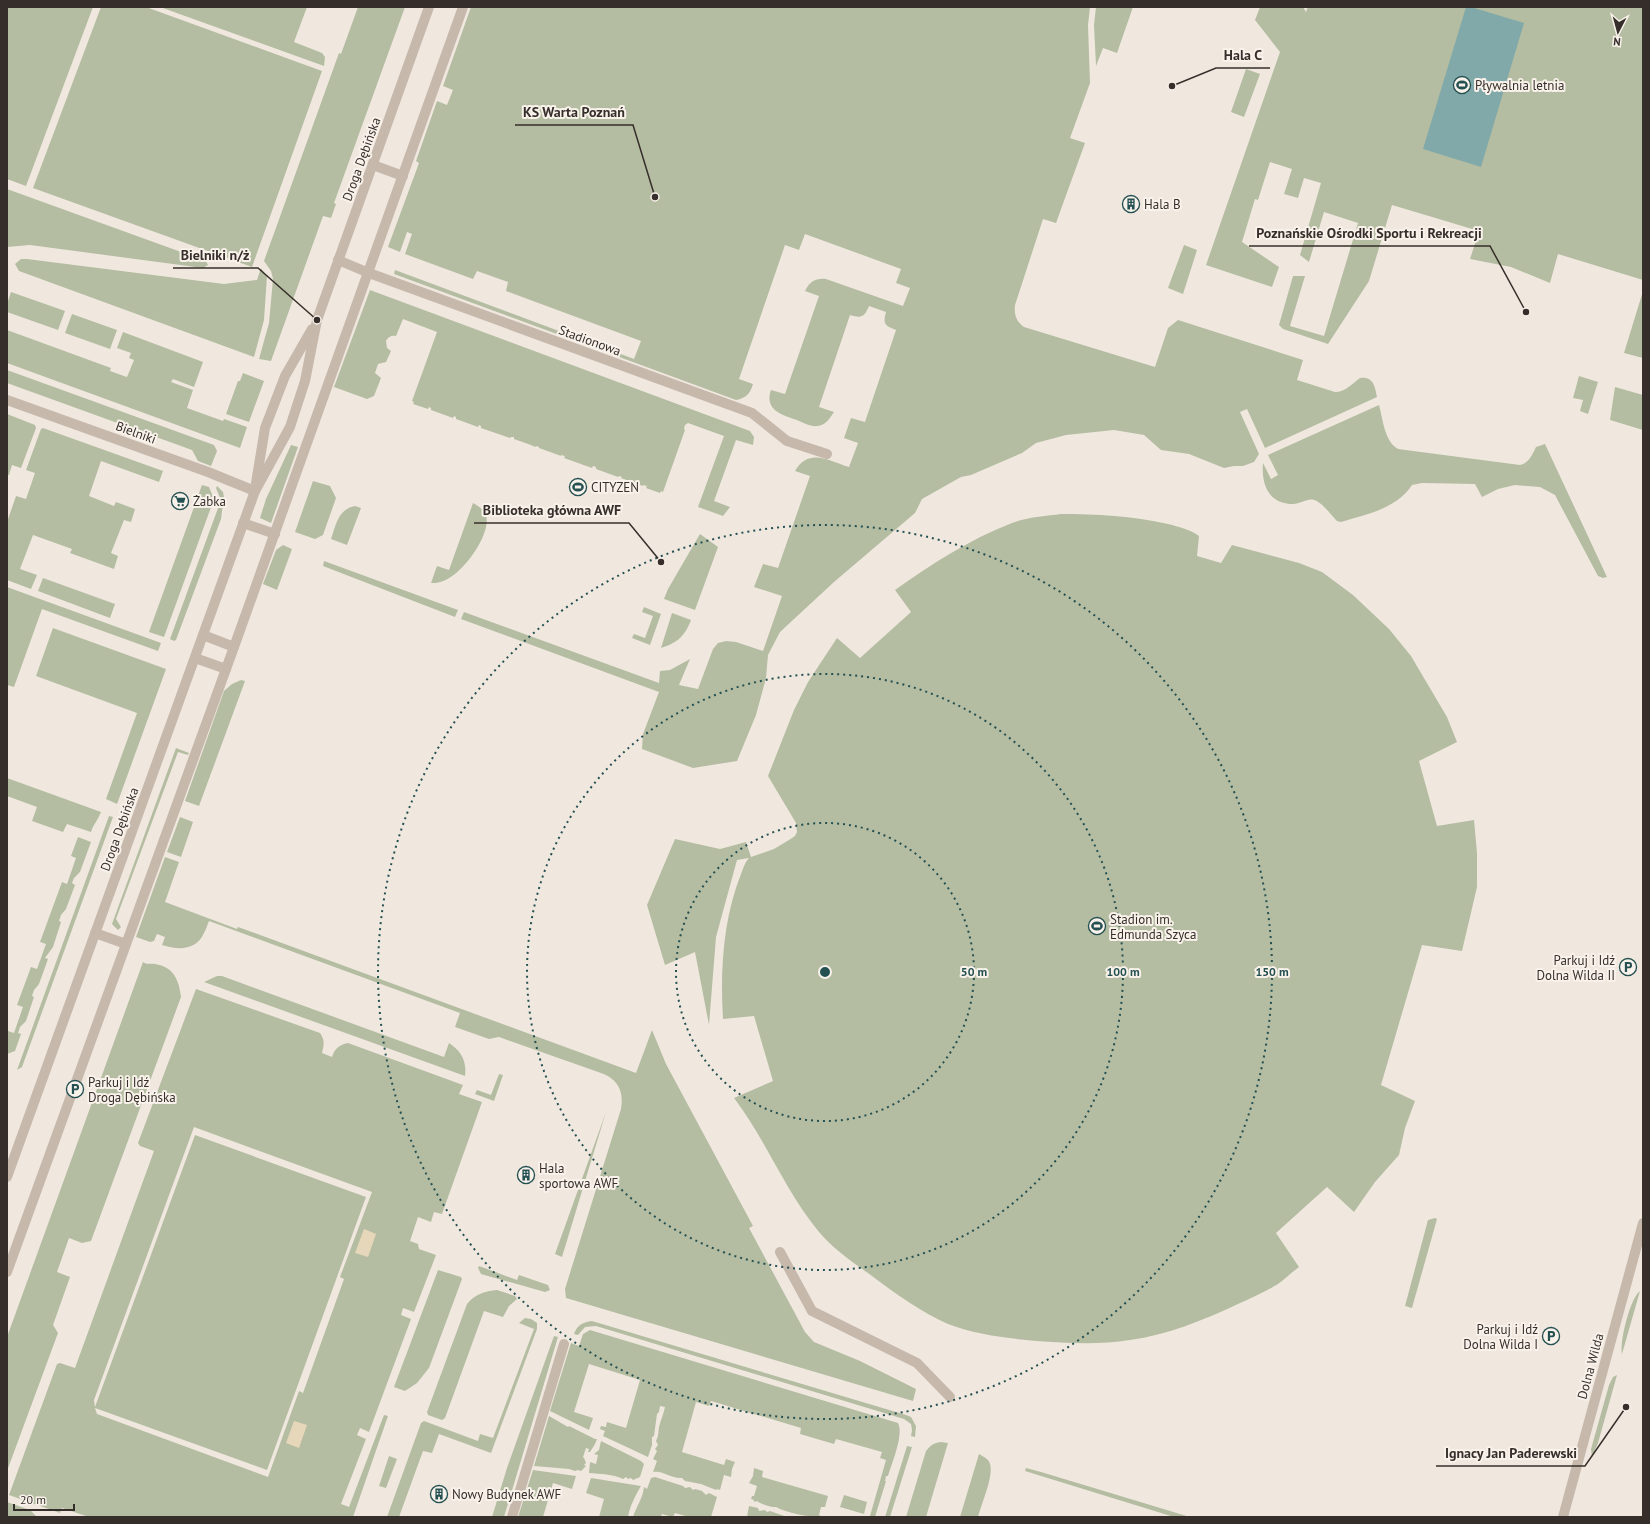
<svg xmlns="http://www.w3.org/2000/svg" width="1650" height="1524" font-family="'PT Sans',sans-serif">
	<style>
		.green { fill: #b4bda1; fill-rule: evenodd }
		.sand { fill: #e7d7ba }
		.water { fill: #82a9aa }
		.lines { fill: none; stroke-linecap: round; stroke-linejoin: round }
		.minor { stroke: #c7b8ac; stroke-width: 10 }
		.ring { fill: none; stroke: #255052; stroke-width: 2; stroke-dasharray: 2 4 }
		.labels { text-anchor: middle; stroke-width: 4; stroke-linejoin: round; paint-order: stroke }
		.poi-label { font-size: 13px; fill: #362e2a; stroke: #f8f2eb; text-anchor: start }
		.street-label { font-size: 13px; fill: #362e2a; stroke: #f8f2eb }
		.centre { fill: #255052; stroke: #f8f2eb; stroke-width: 2 }
		.ring-label { font-size: 12px; text-anchor: middle; font-weight: bold; fill: #255052; stroke: #f8f2eb; stroke-width: 4; stroke-linejoin: round; paint-order: stroke }
		.leader { fill: none; stroke: #362e2a; stroke-width: 1.5 }
		.callout-dot { fill: #362e2a; stroke: #f8f2eb; stroke-width: 1.5 }
		.callout-label { font-size: 14px; text-anchor: middle; font-weight: bold; fill: #362e2a; stroke: #f8f2eb; stroke-width: 4; stroke-linejoin: round; paint-order: stroke }
	</style>
	<rect width="100%" height="100%" fill="#f0e8df"/>
	<g class="green">
		<path d="M7,7H93L26,186L7,179Z"/>
		<path d="M101,7H146L322,71L252,267L33,188Z"/>
		<path d="M160,7H307L294,42L322,53L325,57L324,66Z"/>
		<path d="M358,7H405L334,203L336,204L331,218L323,216L271,361L259,359L269,323L273,279L271,271L264,261L339,53L341,54Z"/>
		<path d="M471,7H1090L1088,25L1090,83L1070,138L1085,143L1056,223L1043,219L1015,305C1014,315 1016,321 1024,327L1155,367L1168,328L1178,320L1303,360L1297,380L1335,392C1345,392 1352,384 1360,378C1373,376 1375,386 1377,397L1265,448L1247,409L1240,412L1259,454L1254,462L1243,466H1234L1224,468L1189,454L1161,450L1144,435L1114,430L1066,435L1036,443L1022,453L971,475L961,477L922,499L915,513L834,582L780,632L768,655L766,678L756,715L737,761L693,768L642,749L643,734L659,692L461,619L464,612L659,683L660,671L670,670L690,659L679,685L698,689L713,649L718,643L726,641L736,642L763,651L782,596L754,587L763,564L778,568L810,476L795,471C809,447 829,461 849,467L858,443L844,438L851,418L865,422L896,330C884,325 883,324 886,312L869,306C864,318 861,318 850,315L819,407L834,412C830,418 826,425 818,426C811,427 803,423 797,420C782,415 764,410 771,390L785,394L819,296L805,291C810,281 816,278 826,279L903,306L910,288L896,283L901,269L805,234L799,250L785,245L739,379L753,384C750,394 746,398 736,400L394,274L395,270L634,359L641,341L506,291L508,282L477,271L473,279L405,254L412,234L407,232L400,252L388,247L419,163L416,161L437,101L447,105L453,90L443,86Z"/>
		<path d="M1096,7H1133L1117,53L1103,48L1096,66L1094,25Z"/>
		<path d="M1260,7H1303L1306,12L1308,7H1643V280L1558,254L1550,283L1511,267L1470,259L1479,231L1392,205L1369,281L1328,344L1283,329L1279,325L1293,276H1305L1290,326L1324,336L1358,223L1324,212L1309,262L1300,255L1321,183L1304,178L1298,198L1284,194L1292,169L1270,162L1258,200L1255,199L1242,242L1279,267L1272,287L1206,265L1280,52L1255,20Z"/>
		<path d="M1246,69L1260,74L1244,117L1231,112Z"/>
		<path d="M7,189L206,261L208,265L203,268L30,245L7,247Z"/>
		<path d="M1184,245L1197,250L1183,294L1168,288Z"/>
		<path d="M21,259H27L224,284L257,280L261,268L267,276L264,320L254,357L19,271L15,264Z"/>
		<path d="M370,290L750,431L754,437L753,445L736,440L714,501L730,507L723,516L698,507L724,436L688,423L685,425L684,429L685,430L663,492L661,491L660,493L646,488L647,486L643,485V486L621,478L622,477L619,476L618,477L596,469V467L593,466L592,468L564,458L565,456L561,455V456L539,448V447L536,446L535,447L531,445L514,439V437H511L510,438L481,428V426L479,425L478,427L456,419V417L454,416L453,418L431,410V408L429,407L428,409L413,404L414,402L412,401L437,332L403,319L396,336C391,335 388,337 386,341L387,348L391,351L386,362L378,364L375,373L381,378L374,396L367,399L334,387Z"/>
		<path d="M1643,291V358L1624,353Z"/>
		<path d="M11,292L65,311L58,330L7,312V304Z"/>
		<path d="M72,314L117,330L110,349L65,333Z"/>
		<path d="M7,330L111,368L110,371L127,377L134,360L129,358L131,353L117,348L123,332L203,362L194,387L173,379L171,382L193,390L187,408L223,421L224,419L247,427L240,448L7,363Z"/>
		<path d="M7,370L214,445L217,451L211,466L198,461L192,450L7,383Z"/>
		<path d="M243,373L264,381L249,422L226,414L238,381H240Z"/>
		<path d="M1579,376L1598,382L1588,414L1580,411L1583,400L1573,398Z"/>
		<path d="M1615,387L1643,395V430L1610,420Z"/>
		<path d="M1379,405C1383,419 1384,441 1398,449L1520,465C1529,463 1532,455 1536,447L1545,444L1607,577L1603,578L1598,576L1555,495L1540,487L1515,485L1498,489L1482,497L1475,484L1422,483L1412,485C1396,509 1367,514 1341,522L1337,521C1331,515 1322,502 1314,500C1307,498 1301,504 1293,504C1269,504 1261,485 1263,463L1271,479L1278,475L1268,455Z"/>
		<path d="M7,414L35,425L36,428L21,468L12,465L9,475H7Z"/>
		<path d="M43,428L163,471L159,482L101,461L89,496L114,506L116,502L135,509L131,522L124,520L111,553L118,556L114,569L70,553L72,549L33,535L20,569L37,575L31,589L7,580V522L16,496L26,499L35,473L26,470L41,429Z"/>
		<path d="M291,445L298,447L271,523L260,518L266,499Z"/>
		<path d="M313,481L330,486L336,498L323,535L315,539L295,532Z"/>
		<path d="M202,485L209,487L214,499L164,637L149,632Z"/>
		<path d="M217,486L223,492L224,497L221,519L176,640L174,641L170,639L221,500L216,488Z"/>
		<path d="M473,503C478,506 484,509 486,515C492,535 460,578 440,582C438,583 434,583 431,583L437,566L449,570Z"/>
		<path d="M355,506L361,508L347,545L331,539C336,525 338,509 355,506Z"/>
		<path d="M1061,514C1097,514 1132,516 1168,524C1179,527 1189,529 1199,536L1197,556L1221,563L1232,545L1299,563L1322,572L1353,595L1389,629L1411,656L1447,717L1457,742L1419,761L1437,826L1474,820L1477,853V887L1462,951L1422,945L1381,1085L1415,1101L1405,1128L1399,1155L1375,1182L1354,1212L1327,1187L1276,1233L1299,1267C1292,1272 1285,1279 1278,1284C1265,1292 1251,1298 1238,1304C1204,1320 1167,1335 1130,1340C1099,1345 1067,1343 1036,1341C1006,1338 977,1335 948,1324C921,1312 896,1294 872,1276C854,1263 833,1249 819,1232C785,1191 766,1140 734,1098L773,1081L754,1016L723,1019C720,971 723,919 741,874C743,869 745,862 749,858L737,860L716,937L709,1025L695,952L665,965L647,905L675,839L720,849L746,842L751,857L774,849L789,840L795,836L797,832L796,823L768,776L794,710L808,682L837,638L860,658L911,612L895,590C932,564 970,539 1012,523C1027,517 1046,516 1061,514Z"/>
		<path d="M700,534L718,547L695,610L664,599L668,589Z"/>
		<path d="M283,545L292,549L277,590L263,584L276,550Z"/>
		<path d="M324,561L458,610L455,617L323,566Z"/>
		<path d="M43,578L115,604L110,618L38,591Z"/>
		<path d="M7,587L161,643L158,651L42,609L14,687L7,685Z"/>
		<path d="M644,607L661,614L650,645L632,638L634,634L645,638L653,616L642,612Z"/>
		<path d="M672,613L691,620C685,636 677,643 661,648Z"/>
		<path d="M53,628L166,669L117,804L106,799L137,713L36,676Z"/>
		<path d="M241,680L245,681L199,806L185,801L224,691L232,684Z"/>
		<path d="M176,748L189,753L188,755L178,752L116,919L121,927L118,930L112,924Z"/>
		<path d="M7,778L101,812C98,820 93,825 91,832L67,824L63,832L32,821L37,807L7,796Z"/>
		<path d="M109,816L113,817L22,1067L17,1070Z"/>
		<path d="M180,817L193,822L181,857L167,852Z"/>
		<path d="M78,837L91,842L80,872L74,878L72,883L75,885L66,909L61,915L59,921L61,922L53,947L45,958L48,959L39,984L34,990L32,996L34,997L26,1021L20,1027L18,1033L21,1034L15,1051L7,1054L8,1031L14,1033L23,1007L17,1005L31,967L37,969L46,944L40,942L62,882L67,884L76,858L71,856Z"/>
		<path d="M165,857L179,862L165,902L237,929L238,927L636,1073L652,1030L666,1064L753,1226L749,1228L805,1332L814,1342L860,1361L916,1389L913,1401L566,1298L565,1289L621,1109C624,1091 618,1079 601,1073L499,1037L489,1039L455,1027L460,1013L209,921C207,925 206,930 204,933C196,951 178,950 162,945L165,937L157,934L154,941L150,942L136,937Z"/>
		<path d="M143,962C147,965 150,963 155,964C174,967 179,980 181,997L91,1241L82,1243L69,1238L57,1272L70,1277L53,1325L58,1333L7,1471V1337Z"/>
		<path d="M217,976H222L444,1057L449,1043C461,1051 467,1061 465,1076L204,982Z"/>
		<path d="M196,989L320,1033C325,1040 324,1045 322,1053L332,1057C335,1048 339,1045 348,1043L463,1085L459,1094L482,1102L442,1214L434,1212L431,1222L418,1217L410,1241L418,1244L419,1249L436,1255L414,1312L403,1308L401,1315L411,1319L369,1432L360,1428L357,1435L366,1439L341,1504L349,1507L384,1415L388,1416L353,1517H89L62,1508L60,1513L9,1495L57,1364L60,1363L75,1368L154,1151L140,1146L138,1143ZM194,1127L372,1192L340,1277L344,1279L303,1393L299,1391L268,1477L97,1414L95,1408L267,1470L366,1197L195,1135L95,1407L94,1400Z"/>
		<path d="M499,1074L503,1075L494,1101L475,1094L477,1090L491,1095Z"/>
		<path d="M606,1112L562,1257L555,1254Z"/>
		<path d="M1435,1218L1437,1219L1412,1308L1405,1306L1428,1220Z"/>
		<path d="M479,1266L517,1280L519,1275L548,1285L550,1290L545,1292L481,1274L478,1268Z"/>
		<path d="M438,1270L461,1277L462,1279L429,1368L417,1383L405,1391L394,1387Z"/>
		<path d="M497,1290L515,1296L517,1299L509,1306L503,1317L484,1311L445,1418L442,1420L428,1415L427,1412L467,1304C475,1294 485,1291 497,1290Z"/>
		<path d="M1640,1291L1622,1354C1619,1343 1630,1298 1640,1291Z"/>
		<path d="M525,1318L531,1319L537,1323V1329L491,1453L439,1434L432,1453L423,1451L399,1517H387L421,1423L424,1421L478,1441L480,1434L493,1438L534,1329L519,1323Z"/>
		<path d="M592,1321L906,1415L911,1417L916,1426L915,1437L911,1436L912,1430L911,1424L904,1419L596,1326L585,1327L578,1335L574,1334C577,1325 583,1322 592,1321Z"/>
		<path d="M590,1330L898,1423C904,1434 892,1463 888,1476H886L885,1481H886L875,1517L870,1516L886,1460L880,1458L882,1452L836,1439L834,1444L800,1434L801,1428L711,1401L709,1406L696,1402L682,1452L724,1465L726,1459L735,1462L732,1469L731,1477L724,1475L720,1490L717,1489L716,1490L701,1484L685,1481L682,1478C671,1479 663,1470 653,1472L657,1461L653,1459L657,1451L655,1449L658,1445L656,1441C659,1435 658,1433 659,1427C661,1419 664,1413 665,1407L660,1406L659,1412L657,1414L654,1436L652,1437V1445L648,1457L603,1436L605,1431L600,1429L601,1426L606,1427L607,1422L626,1428L640,1380L589,1364L574,1412L593,1418L589,1430L550,1411L571,1343L579,1346L583,1334Z"/>
		<path d="M554,1336L558,1337L504,1517H492L507,1468Z"/>
		<path d="M1617,1375L1598,1443L1592,1457L1591,1449L1609,1385L1613,1377Z"/>
		<path d="M549,1416L568,1427L569,1426L595,1439H597L595,1444L590,1452H588L589,1449L586,1448L583,1457L584,1458L586,1463L584,1465L586,1466L581,1471L578,1470L575,1471L569,1469L534,1466Z"/>
		<path d="M601,1441L641,1461L644,1464L640,1477L633,1480L631,1478L628,1479L626,1477L623,1479C612,1474 601,1474 589,1473L590,1462L596,1464L598,1455L594,1454L599,1450Z"/>
		<path d="M941,1442L948,1443L926,1517H906L926,1451C931,1445 933,1443 941,1442Z"/>
		<path d="M907,1446L912,1447L890,1517H885Z"/>
		<path d="M979,1454C984,1457 989,1459 990,1464C994,1476 981,1505 978,1517H960Z"/>
		<path d="M389,1456L397,1459L386,1488L379,1486Z"/>
		<path d="M754,1468L763,1471L762,1477L828,1496L825,1507H821L819,1515L823,1517C807,1517 787,1513 776,1507C771,1508 761,1504 757,1501L754,1502V1500L751,1499L752,1496H754L757,1486L749,1483L753,1476Z"/>
		<path d="M1026,1468L1041,1472L1190,1517H1174L1025,1471Z"/>
		<path d="M533,1470L576,1476L572,1489L553,1483L543,1517H518Z"/>
		<path d="M655,1477L683,1486L685,1488L690,1487L693,1490L695,1489L702,1491L706,1495L709,1493L717,1497L711,1517H689L675,1513L673,1517L662,1514L661,1517H633C636,1507 643,1498 644,1487L647,1489L651,1478Z"/>
		<path d="M591,1478L641,1486C636,1494 629,1508 628,1517H599L604,1499L586,1493Z"/>
		<path d="M844,1495L867,1502L864,1514L840,1507Z"/>
		<path d="M7,1502L30,1510L37,1517H7Z"/>
		<path d="M749,1506L758,1508L759,1511L765,1510L767,1512L770,1511L787,1517H747Z"/>
	</g>
	<g class="sand">
		<path d="M364,1229L376,1234L368,1257L355,1253Z"/>
		<path d="M294,1421L307,1425L299,1448L286,1443Z"/>
	</g>
	<path class="water" d="M1466,7H1471L1524,23L1481,167L1423,149Z"/>
	<g class="lines">
		<g class="minor">
			<path d="M373,165L403,176"/>
			<path d="M338,260L369,273L752,413L787,441L827,454"/>
			<path d="M7,400L208,472L255,491"/>
			<path d="M256,483L265,428L285,376L312,329"/>
			<path d="M243,523L275,534"/>
			<path d="M203,635L234,647"/>
			<path d="M195,658L226,669"/>
			<path d="M95,933L126,944"/>
			<path d="M7,1177L255,491L290,427L305,381L317,320L429,7"/>
			<path d="M780,1252L812,1311L917,1363L950,1397"/>
			<path d="M7,1272L234,647L463,7"/>
			<path d="M512,1517L564,1344"/>
			<path d="M1563,1517L1643,1223"/>
		</g>
	</g>
	<g class="ring">
		<circle cx="825" cy="972" r="149"/>
		<circle cx="825" cy="972" r="298"/>
		<circle cx="825" cy="972" r="447"/>
	</g>
	<defs>
		<g id="stadium-ring" transform="scale(0.9)"><circle r="9.5" fill="#f8f2eb" stroke="#255052" stroke-width="1.5"/><path d="M0-5a6.5 5 0 1 0 0 10a6.5 5 0 1 0 0-10ZM-3.5-1.8h7v3.6h-7Z" fill="#255052"/></g>
		<g id="building-ring" transform="scale(0.9)"><circle r="9.5" fill="#f8f2eb" stroke="#255052" stroke-width="1.5"/><path d="M-4-6H4V6H1V3H-1V6H-4ZM-2.5-4.3h1.7v1.8h-1.7ZM.8-4.3h1.7v1.8H.8ZM-2.5-1h1.7V.8h-1.7ZM.8-1h1.7V.8H.8Z" fill="#255052"/></g>
		<g id="supermarket-ring" transform="scale(0.9)"><circle r="9.5" fill="#f8f2eb" stroke="#255052" stroke-width="1.5"/><path d="M-6-5.5h2.5l.6 2H6L4.5 2H-2.5L-4.4-4H-6ZM-1.5 3.2a1.3 1.3 0 1 0 .1 0ZM3 3.2a1.3 1.3 0 1 0 .1 0Z" fill="#255052"/></g>
		<g id="parking-ring" transform="scale(0.9)"><circle r="9.5" fill="#f8f2eb" stroke="#255052" stroke-width="1.5"/><path d="M-3.5-5.5H1a3.5 3.5 0 0 1 0 7H-1V5.5H-3.5ZM-1-3.4V-.6H.8a1.4 1.4 0 0 0 0-2.8Z" fill="#255052"/></g>
	</defs>
	<g fill-rule="evenodd">
		<use href="#stadium-ring" x="1462" y="85"/>
		<use href="#building-ring" x="1131" y="204"/>
		<use href="#stadium-ring" x="578" y="487"/>
		<use href="#supermarket-ring" x="180" y="501"/>
		<use href="#stadium-ring" x="1097" y="926"/>
		<use href="#parking-ring" x="1628" y="967"/>
		<use href="#parking-ring" x="75" y="1089"/>
		<use href="#building-ring" x="526" y="1175"/>
		<use href="#parking-ring" x="1551" y="1336"/>
		<use href="#building-ring" x="439" y="1494"/>
	</g>
	<g class="labels">
		<g class="poi-label">
			<text x="1475" y="90">Pływalnia letnia</text>
			<text x="1144" y="209">Hala B</text>
			<text x="591" y="492">CITYZEN</text>
			<text x="193" y="506">Żabka</text>
			<text x="1110" y="924">Stadion im.<tspan x="1110" dy="15">Edmunda Szyca</tspan></text>
			<text x="1615" y="965" text-anchor="end">Parkuj i Idź<tspan x="1615" dy="15">Dolna Wilda II</tspan></text>
			<text x="88" y="1087">Parkuj i Idź<tspan x="88" dy="15">Droga Dębińska</tspan></text>
			<text x="539" y="1173">Hala<tspan x="539" dy="15">sportowa AWF</tspan></text>
			<text x="1538" y="1334" text-anchor="end">Parkuj i Idź<tspan x="1538" dy="15">Dolna Wilda I</tspan></text>
			<text x="452" y="1499">Nowy Budynek AWF</text>
		</g>
		<g class="street-label">
			<text transform="translate(361 159) rotate(-70)" y="5">Droga Dębińska</text>
			<text transform="translate(590 340) rotate(20)" y="5">Stadionowa</text>
			<text transform="translate(136 432) rotate(20)" y="5">Bielniki</text>
			<text transform="translate(119 829) rotate(-70)" y="5">Droga Dębińska</text>
			<text transform="translate(1590 1366) rotate(-75)" y="5">Dolna Wilda</text>
		</g>
	</g>
	<circle cx="825" cy="972" r="6" class="centre"/>
	<g class="ring-label">
		<text x="974" y="976">50 m</text>
		<text x="1123" y="976">100 m</text>
		<text x="1272" y="976">150 m</text>
	</g>
	<path class="leader" d="M1172 86L1216 68H1270M655 197L633 125H515M1526 312L1490 246H1249M317 320L258 268H173M661 562L629 523H474M1626 1407L1585 1466H1436"/>
	<g class="callout-dot">
		<circle cx="1172" cy="86" r="4"/>
		<circle cx="655" cy="197" r="4"/>
		<circle cx="1526" cy="312" r="4"/>
		<circle cx="317" cy="320" r="4"/>
		<circle cx="661" cy="562" r="4"/>
		<circle cx="1626" cy="1407" r="4"/>
	</g>
	<g class="callout-label">
		<text x="1243" y="60">Hala C</text>
		<text x="574" y="117">KS Warta Poznań</text>
		<text x="1369" y="238">Poznańskie Ośrodki Sportu i Rekreacji</text>
		<text x="215" y="260">Bielniki n/ż</text>
		<text x="552" y="515">Biblioteka główna AWF</text>
		<text x="1511" y="1458">Ignacy Jan Paderewski</text>
	</g>
	<rect width="1650" height="1524" fill="none" stroke="#362e2a" stroke-width="16"/>
	<g transform="translate(1618 32) rotate(186)" stroke="#f8f2eb" stroke-width="3" paint-order="stroke">
	<path d="M0-3L7 15L0 10L-7 15Z" fill="#362e2a"/>
	<text y="-6" font-size="11" font-weight="bold" text-anchor="middle" fill="#362e2a">N</text>
	</g>
	<path d="M14 1504v6h60v-6" fill="none" stroke="#362e2a" stroke-width="2"/>
	<text x="20" y="1504" font-size="12" fill="#362e2a" stroke="#f8f2eb" stroke-width="3" paint-order="stroke">20 m</text>
</svg>
